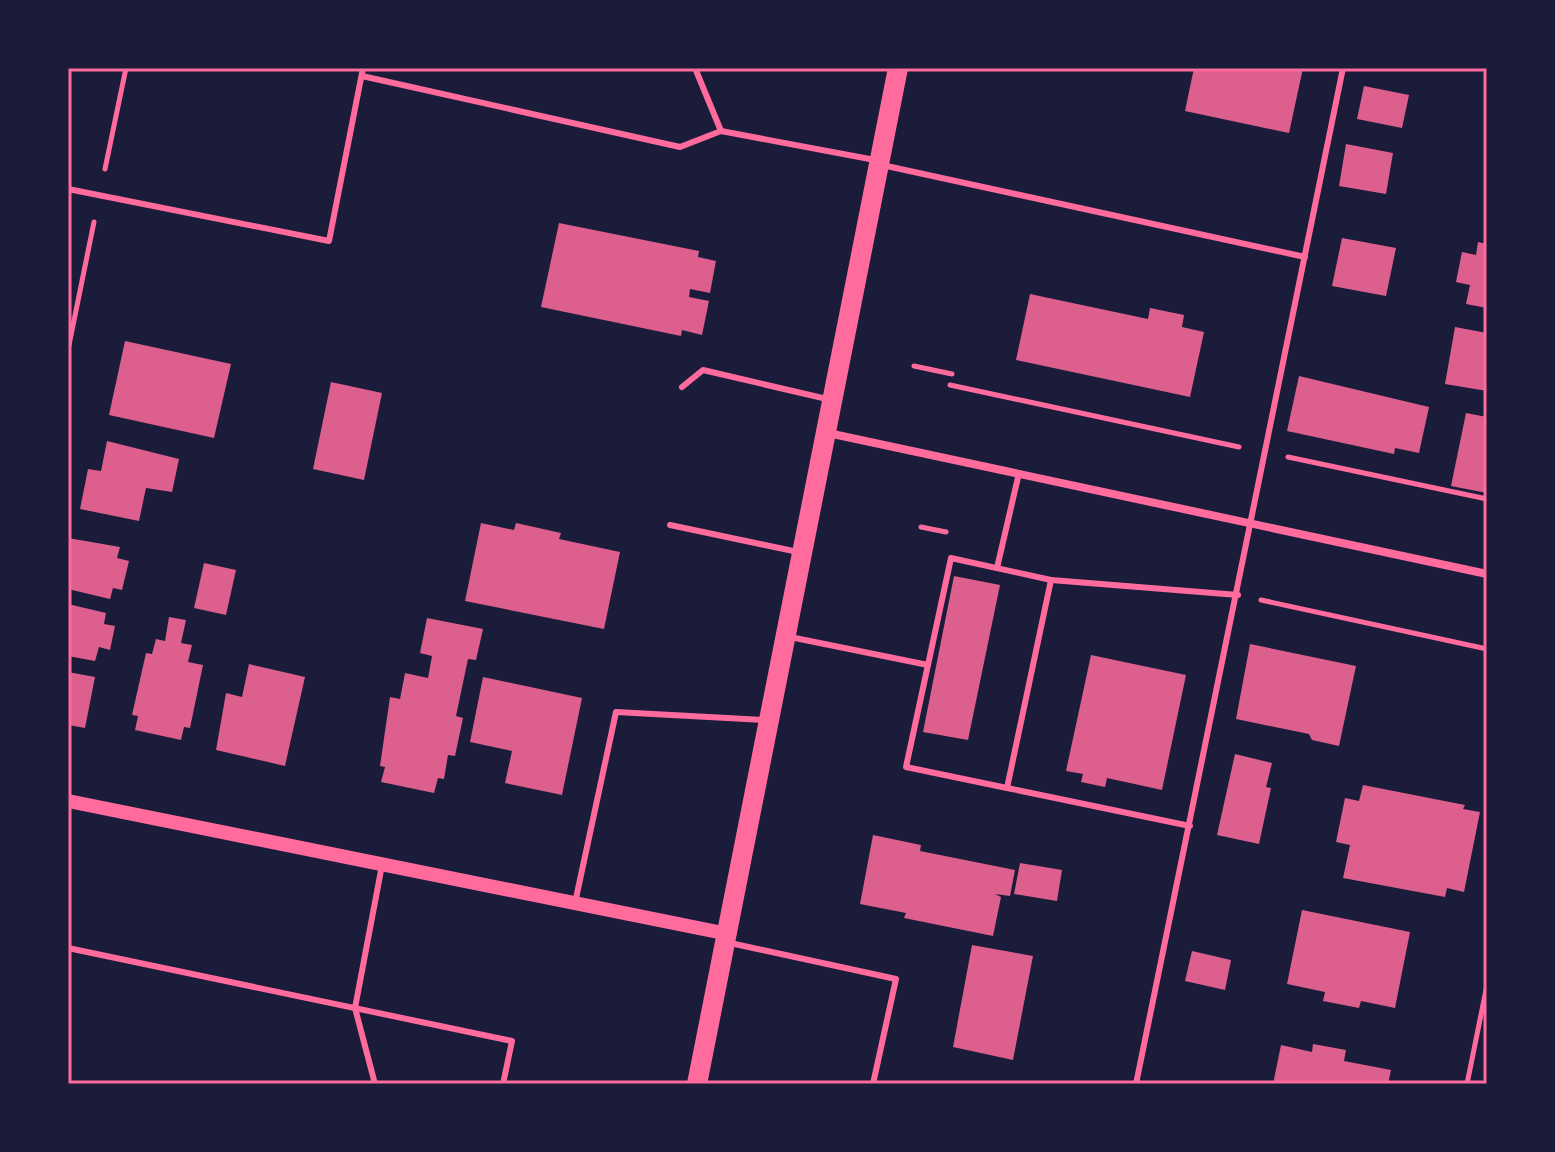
<svg xmlns="http://www.w3.org/2000/svg" width="1555" height="1152" font-family="Quicksand,sans-serif">
	<style>
		.building { fill: #dd5f8e }
		.lines { fill: none; stroke-linecap: round; stroke-linejoin: round }
		.path { stroke: #ff6b9d; stroke-width: 5 }
		.service { stroke: #ff6b9d; stroke-width: 6 }
		.minor { stroke: #ff6b9d; stroke-width: 8 }
		.tertiary { stroke: #ff6b9d; stroke-width: 14 }
		.primary { stroke: #ff6b9d; stroke-width: 20 }
		.neatline { fill: none; stroke: #ff6b9d; stroke-width: 3 }
	</style>
	<rect width="100%" height="100%" fill="#1b1b3a"/>
	<g class="building">
		<path d="M1194,68H1303L1289,133L1185,111Z"/>
		<path d="M1364,86L1409,95L1402,128L1357,119Z"/>
		<path d="M1346,144L1393,153L1386,194L1339,186Z"/>
		<path d="M559,223L699,251L698,257L716,261L710,293L690,289L689,297L709,301L702,335L682,330L681,336L541,307Z"/>
		<path d="M1342,238L1396,248L1386,296L1332,286Z"/>
		<path d="M1478,242L1487,244V308L1466,304L1470,285L1456,282L1462,252L1476,255Z"/>
		<path d="M1030,294L1148,319L1150,308L1184,315L1182,327L1204,332L1190,397L1016,360Z"/>
		<path d="M1455,327L1487,333V391L1445,384Z"/>
		<path d="M125,341L231,364L214,438L109,415Z"/>
		<path d="M1299,376L1429,407L1419,453L1395,448L1394,454L1287,431Z"/>
		<path d="M331,382L382,393L364,480L313,469Z"/>
		<path d="M1466,413L1487,417V493L1451,486Z"/>
		<path d="M107,441L179,459L172,492L146,488L139,521L80,509L88,469L101,471Z"/>
		<path d="M481,523L514,530L516,523L561,533L559,539L620,552L604,629L465,601Z"/>
		<path d="M68,538L120,547L117,558L129,561L122,590L113,588L110,599L68,589Z"/>
		<path d="M204,563L236,570L226,615L194,608Z"/>
		<path d="M954,576L1000,585L968,740L923,732Z"/>
		<path d="M68,604L106,613L104,624L115,626L110,650L99,647L95,661L68,656Z"/>
		<path d="M169,617L186,620L181,643L192,645L188,662L203,665L190,728L184,727L181,740L135,730L138,716L132,715L146,653L152,654L156,639L165,641Z"/>
		<path d="M427,618L483,629L476,660L468,659L456,716L463,718L455,756L448,755L444,779L438,778L434,793L381,782L385,767L380,766L390,697L400,699L405,673L428,678L432,656L420,653Z"/>
		<path d="M1250,644L1356,666L1339,746L1312,740L1309,734L1236,719Z"/>
		<path d="M1091,655L1186,675L1162,790L1107,778L1105,787L1081,782L1083,774L1066,771Z"/>
		<path d="M249,664L305,677L285,766L216,750L226,693L242,697Z"/>
		<path d="M68,672L95,677L85,728L68,725Z"/>
		<path d="M483,677L582,698L562,795L505,783L512,751L470,742Z"/>
		<path d="M1235,754L1272,763L1266,787L1271,788L1259,844L1217,835Z"/>
		<path d="M1363,785L1465,805L1463,809L1480,812L1464,892L1447,888L1445,897L1343,878L1350,845L1336,842L1345,798L1359,801Z"/>
		<path d="M873,835L921,845L920,851L1015,870L1010,896L995,894L1001,897L993,936L904,918L906,913L860,904Z"/>
		<path d="M1020,863L1062,870L1057,901L1014,894Z"/>
		<path d="M1302,910L1410,932L1395,1008L1361,1001L1359,1008L1323,1001L1325,992L1287,984Z"/>
		<path d="M972,945L1033,956L1013,1060L953,1047Z"/>
		<path d="M1192,951L1231,960L1225,990L1185,981Z"/>
		<path d="M1313,1044L1346,1050L1344,1061L1391,1070L1388,1084H1273L1281,1045L1312,1052Z"/>
	</g>
	<g class="lines">
		<g class="path">
			<path d="M105,169L126,68"/>
			<path d="M68,350L94,222"/>
			<path d="M914,366L952,374"/>
			<path d="M950,385L1239,447"/>
			<path d="M1288,457L1487,499"/>
			<path d="M921,527L946,532"/>
			<path d="M1261,600L1487,649"/>
			<path d="M1467,1084L1487,985"/>
		</g>
		<g class="service">
			<path d="M695,68L721,131"/>
			<path d="M362,76L680,147L721,131L875,160"/>
			<path d="M882,165L1305,257"/>
			<path d="M68,189L329,241L363,68"/>
			<path d="M682,387L703,370L827,399"/>
			<path d="M670,525L798,552"/>
			<path d="M997,568L1019,473"/>
			<path d="M790,637L928,665"/>
			<path d="M1007,788L906,767L951,558L1051,580"/>
			<path d="M1190,826L1007,788L1051,580L1238,595"/>
			<path d="M575,903L616,712L766,720"/>
			<path d="M730,943L896,979L873,1084"/>
			<path d="M68,948L512,1041L503,1084"/>
			<path d="M375,1084L355,1008L382,865"/>
			<path d="M1136,1084L1343,68"/>
		</g>
		<path class="minor" d="M828,433L1487,574"/>
		<path class="tertiary" d="M68,801L728,934"/>
		<path class="primary" d="M697,1084L898,68"/>
	</g>
	<rect width="1555" height="1152" fill="none" stroke="#1b1b3a" stroke-width="140"/>
	<rect x="70" y="70" width="1415" height="1012" class="neatline"/>
</svg>
